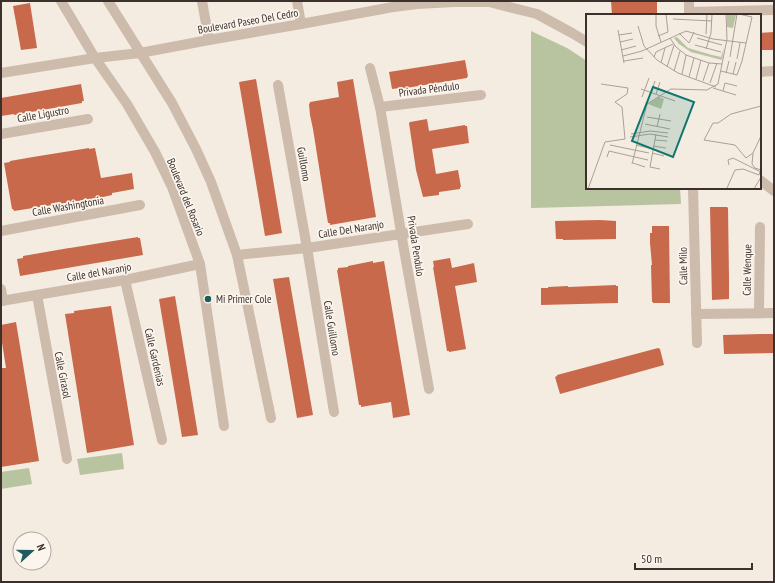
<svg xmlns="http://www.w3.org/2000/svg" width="775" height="583" font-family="'PT Sans Narrow',sans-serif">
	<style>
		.green { fill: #b8c4a0 }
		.building { fill: #c8694b }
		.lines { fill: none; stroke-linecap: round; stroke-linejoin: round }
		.minor { stroke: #cdbbac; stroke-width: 10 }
		.tertiary { stroke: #cdbbac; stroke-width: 10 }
		.poi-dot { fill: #1f5a5e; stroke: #fbf5ee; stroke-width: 1.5 }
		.labels { text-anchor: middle; stroke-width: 3.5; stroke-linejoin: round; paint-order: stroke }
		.street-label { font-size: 11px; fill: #3b302b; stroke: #fbf5ee }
		.poi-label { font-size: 11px; fill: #3b302b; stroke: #fbf5ee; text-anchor: start }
		.inset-road { fill: none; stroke: #aaa098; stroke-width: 1 }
		.view { fill: #0f766e; fill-opacity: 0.15; stroke: #0f766e; stroke-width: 2 }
		.inset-edge { fill: none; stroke: #3b302b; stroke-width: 2 }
	</style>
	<rect width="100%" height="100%" fill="#f4ebe1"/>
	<g class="green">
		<path d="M531,31L567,48L587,61V188H680L681,204L531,208Z"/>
		<path d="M122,453L124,469L80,475L77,459Z"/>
		<path d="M29,468L32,484L1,489V472Z"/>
	</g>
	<g class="building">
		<path d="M611,1H657V15H612Z"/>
		<path d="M30,3L37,48L21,50L13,6Z"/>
		<path d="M774,32V50H760V33Z"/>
		<path d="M465,60L468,76L467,77V78L400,89V88L392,89L389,72Z"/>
		<path d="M256,79L282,233L265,236L239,82Z"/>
		<path d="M353,79L376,217L330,225V223H328L326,211L313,129L310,115L309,104L310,103V102L339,97L337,82Z"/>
		<path d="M81,84L84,101H82V103L14,115V114L1,116V98Z"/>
		<path d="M427,119L429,131L465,125V126H467L469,143L432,149L436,174L458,170L461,187H460V189L439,192V195L423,197L416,170L409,123L410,122Z"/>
		<path d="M89,148V149L95,148L101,178L132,173L134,189L112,193V195L103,197L14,211L13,209H12L4,163L10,162V161L33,157Z"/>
		<path d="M710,207H727L728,208L729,278V299L712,300Z"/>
		<path d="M600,220L616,221V239L563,240V239H556L555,221Z"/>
		<path d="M652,226H669L670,303H653V302H652L651,265H652L650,243V233H652Z"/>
		<path d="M138,237V238H140L143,255L20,276L17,259L23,258V256L69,248H70Z"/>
		<path d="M450,258L452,268L474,263L477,282L455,286L466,349L449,352V351H447L433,267H434L433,261Z"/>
		<path d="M373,261V263L384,261L410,415L393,418L391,402L361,407V405H359L337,270H338V268L348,267V266Z"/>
		<path d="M289,277L313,415L297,418L273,279Z"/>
		<path d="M616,285V286H618V303L541,305V288H548V287L568,286V287Z"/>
		<path d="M175,296L198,435L182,437L159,299Z"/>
		<path d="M111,306L134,445L87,453L65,314L74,313V311Z"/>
		<path d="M16,322L39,461L1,467V368H6L1,336V325Z"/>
		<path d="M762,334H774V353L724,354L723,335Z"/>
		<path d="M658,348L660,349L664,365L560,394L555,377L557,376V375Z"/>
	</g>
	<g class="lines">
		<g class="minor">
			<path d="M202,1L209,40"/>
			<path d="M297,1L301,24"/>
			<path d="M689,1V15"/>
			<path d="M689,12L774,10"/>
			<path d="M370,68L380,107L403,244L429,389"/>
			<path d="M760,72L774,71"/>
			<path d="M278,85L307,248L334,412"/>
			<path d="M380,107L481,95"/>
			<path d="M1,134L88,119"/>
			<path d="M693,188L697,343"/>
			<path d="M1,231L140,205"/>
			<path d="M237,255L307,248L468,224"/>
			<path d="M125,280L162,440"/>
			<path d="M1,289L3,301"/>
			<path d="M37,295L67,459"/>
			<path d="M1,301L125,280L200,264"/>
			<path d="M759,313L760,227"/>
			<path d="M696,314L774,313"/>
		</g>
		<g class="tertiary">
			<path d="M61,1L95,58L127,104L155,152L172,187L200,264L224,426"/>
			<path d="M108,1L172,103L196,149L211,182L237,255L271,418"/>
			<path d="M1,73L95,58L140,53L209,40L301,24L393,7L417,4L454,2H489L537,14L572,33L587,42"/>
			<path d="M760,180L774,191"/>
		</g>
	</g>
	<circle class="poi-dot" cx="208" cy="299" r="4"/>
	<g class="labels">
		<g class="street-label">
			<text transform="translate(248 21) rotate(-10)" y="4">Boulevard Paseo Del Cedro</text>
			<text transform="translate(429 89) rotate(-7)" y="4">Privada Péndulo</text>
			<text transform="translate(43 114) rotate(-10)" y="4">Calle Ligustro</text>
			<text transform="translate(304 164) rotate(80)" y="4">Guillomo</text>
			<text transform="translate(186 197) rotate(68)" y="4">Boulevard del Rosario</text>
			<text transform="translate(68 206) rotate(-10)" y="4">Calle Washingtonia</text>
			<text transform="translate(351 229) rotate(-9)" y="4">Calle Del Naranjo</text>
			<text transform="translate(416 246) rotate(81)" y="4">Privada Pendulo</text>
			<text transform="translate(683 266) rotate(-91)" y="4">Calle Milo</text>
			<text transform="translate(747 270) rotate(-89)" y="4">Calle Wenque</text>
			<text transform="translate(99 272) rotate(-10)" y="4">Calle del Naranjo</text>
			<text transform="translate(332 328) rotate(81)" y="4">Calle Guillomo</text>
			<text transform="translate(155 357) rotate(77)" y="4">Calle Gardenias</text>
			<text transform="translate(63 375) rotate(79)" y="4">Calle Girasol</text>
		</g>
		<g class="poi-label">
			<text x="216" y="303">Mi Primer Cole</text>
		</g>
	</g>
	<g transform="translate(586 14)">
		<rect width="175" height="175" fill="#f4ebe1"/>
		<path d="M141,0L150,1L147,14L141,13ZM91,23L102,34L126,41L135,43L138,33L136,46L105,38L93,30L88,24ZM73,83L78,85L75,95L62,90Z" fill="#b8c4a0"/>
		<path class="inset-road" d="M70,0V12L75,28M87,5L126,7M52,12L58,32L71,46L92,59L130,73M32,16L38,49M93,19L103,29L108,18M120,20L121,0M33,21L46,19M72,22L82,18L80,0M84,24L90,33L100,41L123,49L136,50M111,24L136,31M34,28L47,25M109,31L135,38M120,35L125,19L126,0M35,36L50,32M37,42L56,37L100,17L127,25L160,29M68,43L70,38L87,30M144,43L151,0M151,45L154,29M38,47L57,44M75,49L79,34M81,53L88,31M88,57L94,37M135,57L151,61L156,47L166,3L153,0M140,59L143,47M96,60L100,41M147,60L150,48M103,63L108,44M110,65L115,46M117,67L123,49M124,69L131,49M127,74L150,81M55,75L89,87M137,77L139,69L151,72M65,79L69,67M70,80L74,68M56,83L63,64M175,91V127M61,103L85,107M59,110L84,115M71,113L74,100M45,120L64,117L82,119M70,120L64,153L74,155M175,122L167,139L166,150L169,154L175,156M44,123L64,120L82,123M69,126L81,127M24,131L63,139M50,131L67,135M67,132L80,134M66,139L78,142M167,139L160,144L149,131L118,126L127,109H132L145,100L175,92M21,143L23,137L62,146M47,149L59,153M46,150L61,90L85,75L121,76L132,70L141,25L140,0M143,151L142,146L147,144L175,158M141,174L149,156L157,155L173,161L174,158M2,175L19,128L39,125L36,93L29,88L41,80L42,74L15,70M168,175L175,163"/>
		<path class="view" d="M67,73L108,88L87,143L46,127Z"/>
		<rect width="175" height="175" class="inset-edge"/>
	</g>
	<rect width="775" height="583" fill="none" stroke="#3b302b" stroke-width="4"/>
	<g transform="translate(32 551) rotate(69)"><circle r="19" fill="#fbf5ee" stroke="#aea6a0"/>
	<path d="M0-3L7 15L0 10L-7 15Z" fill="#1f5a5e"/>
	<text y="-6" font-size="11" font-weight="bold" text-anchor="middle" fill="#3b302b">N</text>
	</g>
	<path d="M635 563v6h117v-6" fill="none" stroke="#3b302b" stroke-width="2"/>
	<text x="641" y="563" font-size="12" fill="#3b302b" stroke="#fbf5ee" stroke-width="3" paint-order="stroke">50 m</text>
</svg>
